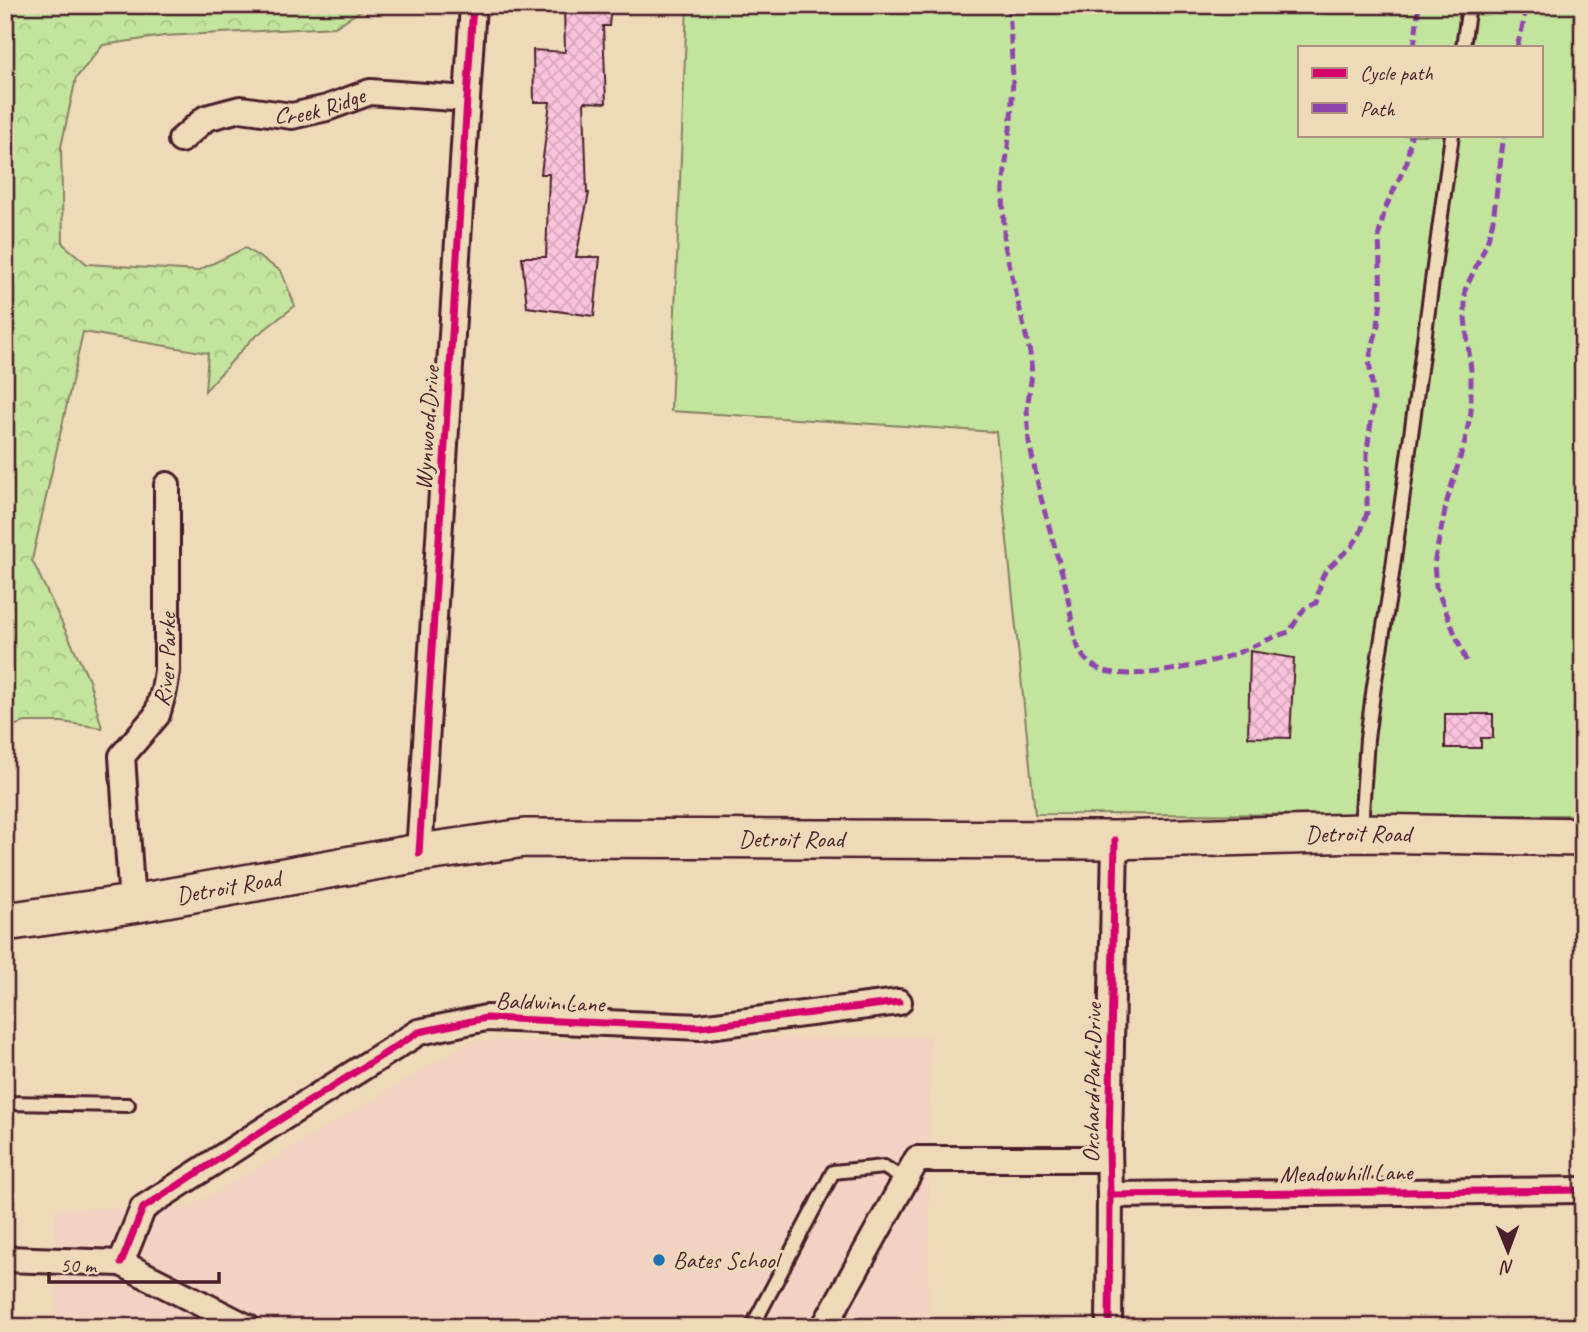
<svg xmlns="http://www.w3.org/2000/svg" width="1588" height="1332" font-family="Caveat,sans-serif">
	<style>
		.built { fill: #f1d2c3 }
		.green { fill: #c3e49d; stroke: #868264; stroke-width: 2; fill-rule: evenodd }
		.forest { fill: url(#forest-crowns); stroke: #868264; stroke-width: 2 }
		.lines { fill: none; stroke-linecap: round; stroke-linejoin: round }
		.stream { stroke: #70889e; stroke-width: 7 }
		.building { fill: url(#building-cross-hatch); stroke: #4a1f2b; stroke-width: 2 }
		.service-casing { stroke: #4a1f2b; stroke-width: 18 }
		.minor-casing { stroke: #4a1f2b; stroke-width: 30 }
		.primary-casing { stroke: #4a1f2b; stroke-width: 42 }
		.service { stroke: #eed9b8; stroke-width: 12 }
		.minor { stroke: #eed9b8; stroke-width: 24 }
		.primary { stroke: #eed9b8; stroke-width: 37 }
		.quiet { stroke: #8e44ad; stroke-width: 5; stroke-dasharray: 10 5; stroke-linecap: butt }
		.cycleway-casing { stroke: #eed9b8; stroke-width: 11 }
		.cycleway { stroke: #d6006c; stroke-width: 7 }
		.poi-dot { fill: #1f6fb2; stroke: #eed9b8; stroke-width: 2.5 }
		.labels { text-anchor: middle; stroke-width: 6; stroke-linejoin: round; paint-order: stroke }
		.street-label { font-size: 24px; fill: #4a1f2b; stroke: #eed9b8 }
		.poi-label { font-size: 24px; fill: #4a1f2b; stroke: #eed9b8; text-anchor: start }
	</style>
	<defs>
		<pattern id="forest-crowns" width="20" height="18" patternUnits="userSpaceOnUse" patternTransform="scale(1.75)"><rect width="20" height="18" fill="#c3e49d"/><path d="M2 6a3 3 0 1 1 6 0M12 15a3 3 0 1 1 6 0" fill="none" stroke="#a9c387"/></pattern>
		<pattern id="building-cross-hatch" width="8" height="8" patternUnits="userSpaceOnUse" patternTransform="scale(1.75)"><rect width="8" height="8" fill="#f9c3dc"/><path d="M0 0l8 8M0 8l8-8" fill="none" stroke="#d7a7bd"/></pattern>
	</defs>
	<rect width="100%" height="100%" fill="#eed9b8"/>
	<filter id="ink" filterUnits="userSpaceOnUse"><feTurbulence type="fractalNoise" baseFrequency=".0143" numOctaves="2"/><feDisplacementMap in="SourceGraphic" scale="14" xChannelSelector="R" yChannelSelector="G"/><feConvolveMatrix kernelMatrix="1 2 1 2 8 2 1 2 1" color-interpolation-filters="sRGB"/></filter>
	<g filter="url(#ink)">
		<path class="built" d="M930,1037L928,1327H56L55,1209L189,1208L472,1041Z"/>
		<path class="green" d="M687,5H1583V815L1035,814L996,432L671,411ZM1299,47H1541V135H1299Z"/>
		<path class="forest" d="M5,5H369L335,27L164,36L103,45L76,78L61,147L63,244L87,264L197,271L245,248L281,271L295,306L251,340L205,391L208,353L83,332L32,560L89,680L102,728L62,722H25L5,729Z"/>
		<g class="lines">
			<path class="stream" d="M5,16L15,5"/>
		</g>
		<g class="building">
			<path d="M564,5H611L609,26H603L606,103L584,102L587,193H589L576,257H600L594,316L527,307L522,257H546L549,174H541L550,102H534L533,50L565,52Z"/>
			<path d="M1250,651L1294,658L1290,738L1248,737Z"/>
			<path d="M1445,714H1493V738H1481V748H1445Z"/>
		</g>
		<g class="lines">
			<g class="service-casing">
				<g id="service">
					<path d="M1463,47L1469,5"/>
					<path d="M1361,828L1367,739L1374,686L1389,596L1452,135"/>
					<path d="M5,1103L128,1105"/>
					<path d="M752,1327L833,1172L884,1167L905,1180"/>
				</g>
			</g>
			<g class="minor-casing">
				<g id="minor">
					<path id="s1" d="M181,140L206,118L240,109L292,116L327,108L370,92L467,99"/>
					<path d="M419,853L473,5"/>
					<path id="s2" d="M132,904L122,756L157,715L164,690L167,671V485"/>
					<path d="M1110,1195L1583,1190"/>
					<path d="M5,1259L121,1263L247,1327"/>
					<path d="M121,1263L143,1208L265,1129L419,1032L486,1018L700,1027L899,1002"/>
					<path d="M824,1327L917,1159H1109"/>
					<path d="M1109,1327L1110,1195L1109,1146L1115,840"/>
				</g>
			</g>
			<g class="primary-casing">
				<g id="primary">
					<path id="s3" d="M5,922L132,904L419,853L525,838L1115,840L1361,833L1583,837"/>
				</g>
			</g>
			<use href="#service" class="service"/>
			<use href="#minor" class="minor"/>
			<use href="#primary" class="primary"/>
			<g class="quiet">
				<path d="M1009,5L1013,79L1011,120L1003,188L1004,232L1005,246L1030,353L1032,374L1027,409L1029,442L1041,498L1066,587L1075,639C1079,652 1085,662 1097,668C1126,683 1199,666 1229,656C1250,649 1268,638 1289,632L1304,609L1316,603L1322,578L1326,570L1353,545L1360,534L1367,513V451L1374,399L1369,360L1378,325L1381,300L1379,234L1385,209L1407,162L1411,135"/>
				<path d="M1414,47L1419,5"/>
				<path d="M1517,47L1523,25L1526,5"/>
				<path d="M1466,661L1436,587L1434,564L1447,501L1464,445L1471,412V370L1465,318V290L1487,243L1493,220L1504,135"/>
			</g>
			<g class="cycleway-casing">
				<g id="cycleway">
					<path d="M419,853L473,5"/>
					<path d="M1110,1195L1583,1190"/>
					<path d="M121,1263L143,1208L265,1129L419,1032L486,1018L700,1027L899,1002"/>
					<path d="M1109,1327L1110,1195L1109,1146L1115,840"/>
				</g>
			</g>
			<use href="#cycleway" class="cycleway"/>
		</g>
	</g>
	<circle class="poi-dot" cx="659" cy="1260" r="7"/>
	<g class="labels">
		<g class="street-label">
			<text dy="8" stroke="none"><textPath href="#s1" startOffset="150">Creek Ridge</textPath></text>
			<text transform="translate(427 428) rotate(-86)" y="8">Wynwood Drive</text>
			<text dy="8" stroke="none"><textPath href="#s2" startOffset="259">River Parke</textPath></text>
			<text dy="8" stroke="none"><textPath href="#s3" startOffset="1360">Detroit Road</textPath></text>
			<text dy="8" stroke="none"><textPath href="#s3" startOffset="793">Detroit Road</textPath></text>
			<text dy="8" stroke="none"><textPath href="#s3" startOffset="226">Detroit Road</textPath></text>
			<text transform="translate(550 1002) rotate(2)" y="8">Baldwin Lane</text>
			<text transform="translate(1092 1083) rotate(-89)" y="8">Orchard Park Drive</text>
			<text transform="translate(1346 1173) rotate(-1)" y="8">Meadowhill Lane</text>
		</g>
		<g class="poi-label">
			<text x="673" y="1268">Bates School</text>
		</g>
	</g>
	<rect width="1588" height="1332" fill="none" stroke="#eed9b8" stroke-width="28"/>
	<rect x="14" y="14" width="1560" height="1304" fill="none" stroke="#4a1f2b" stroke-width="2.5" filter="url(#ink)"/>
	<rect x="1298" y="46" width="245" height="91" fill="#eed9b8" stroke="#ac8f80" stroke-width="2"/>
	<rect x="1312" y="68" width="35" height="10" fill="#d6006c" stroke="#ac8f80" stroke-width="2"/>
	<text x="1360" y="80" font-size="21" fill="#4a1f2b">Cycle path</text>
	<rect x="1312" y="103" width="35" height="10" fill="#8e44ad" stroke="#ac8f80" stroke-width="2"/>
	<text x="1360" y="116" font-size="21" fill="#4a1f2b">Path</text>
	<g transform="translate(1508 1251) rotate(179)" stroke="#eed9b8" stroke-width="5" paint-order="stroke">
	<path d="M0-5L12 26L0 18L-12 26Z" fill="#4a1f2b"/>
	<text y="-10" font-size="19" font-weight="bold" text-anchor="middle" fill="#4a1f2b">N</text>
	</g>
	<path d="M49 1272v10h170v-10" fill="none" stroke="#4a1f2b" stroke-width="3.5"/>
	<text x="60" y="1272" font-size="21" fill="#4a1f2b" stroke="#eed9b8" stroke-width="5" paint-order="stroke">50 m</text>
</svg>
